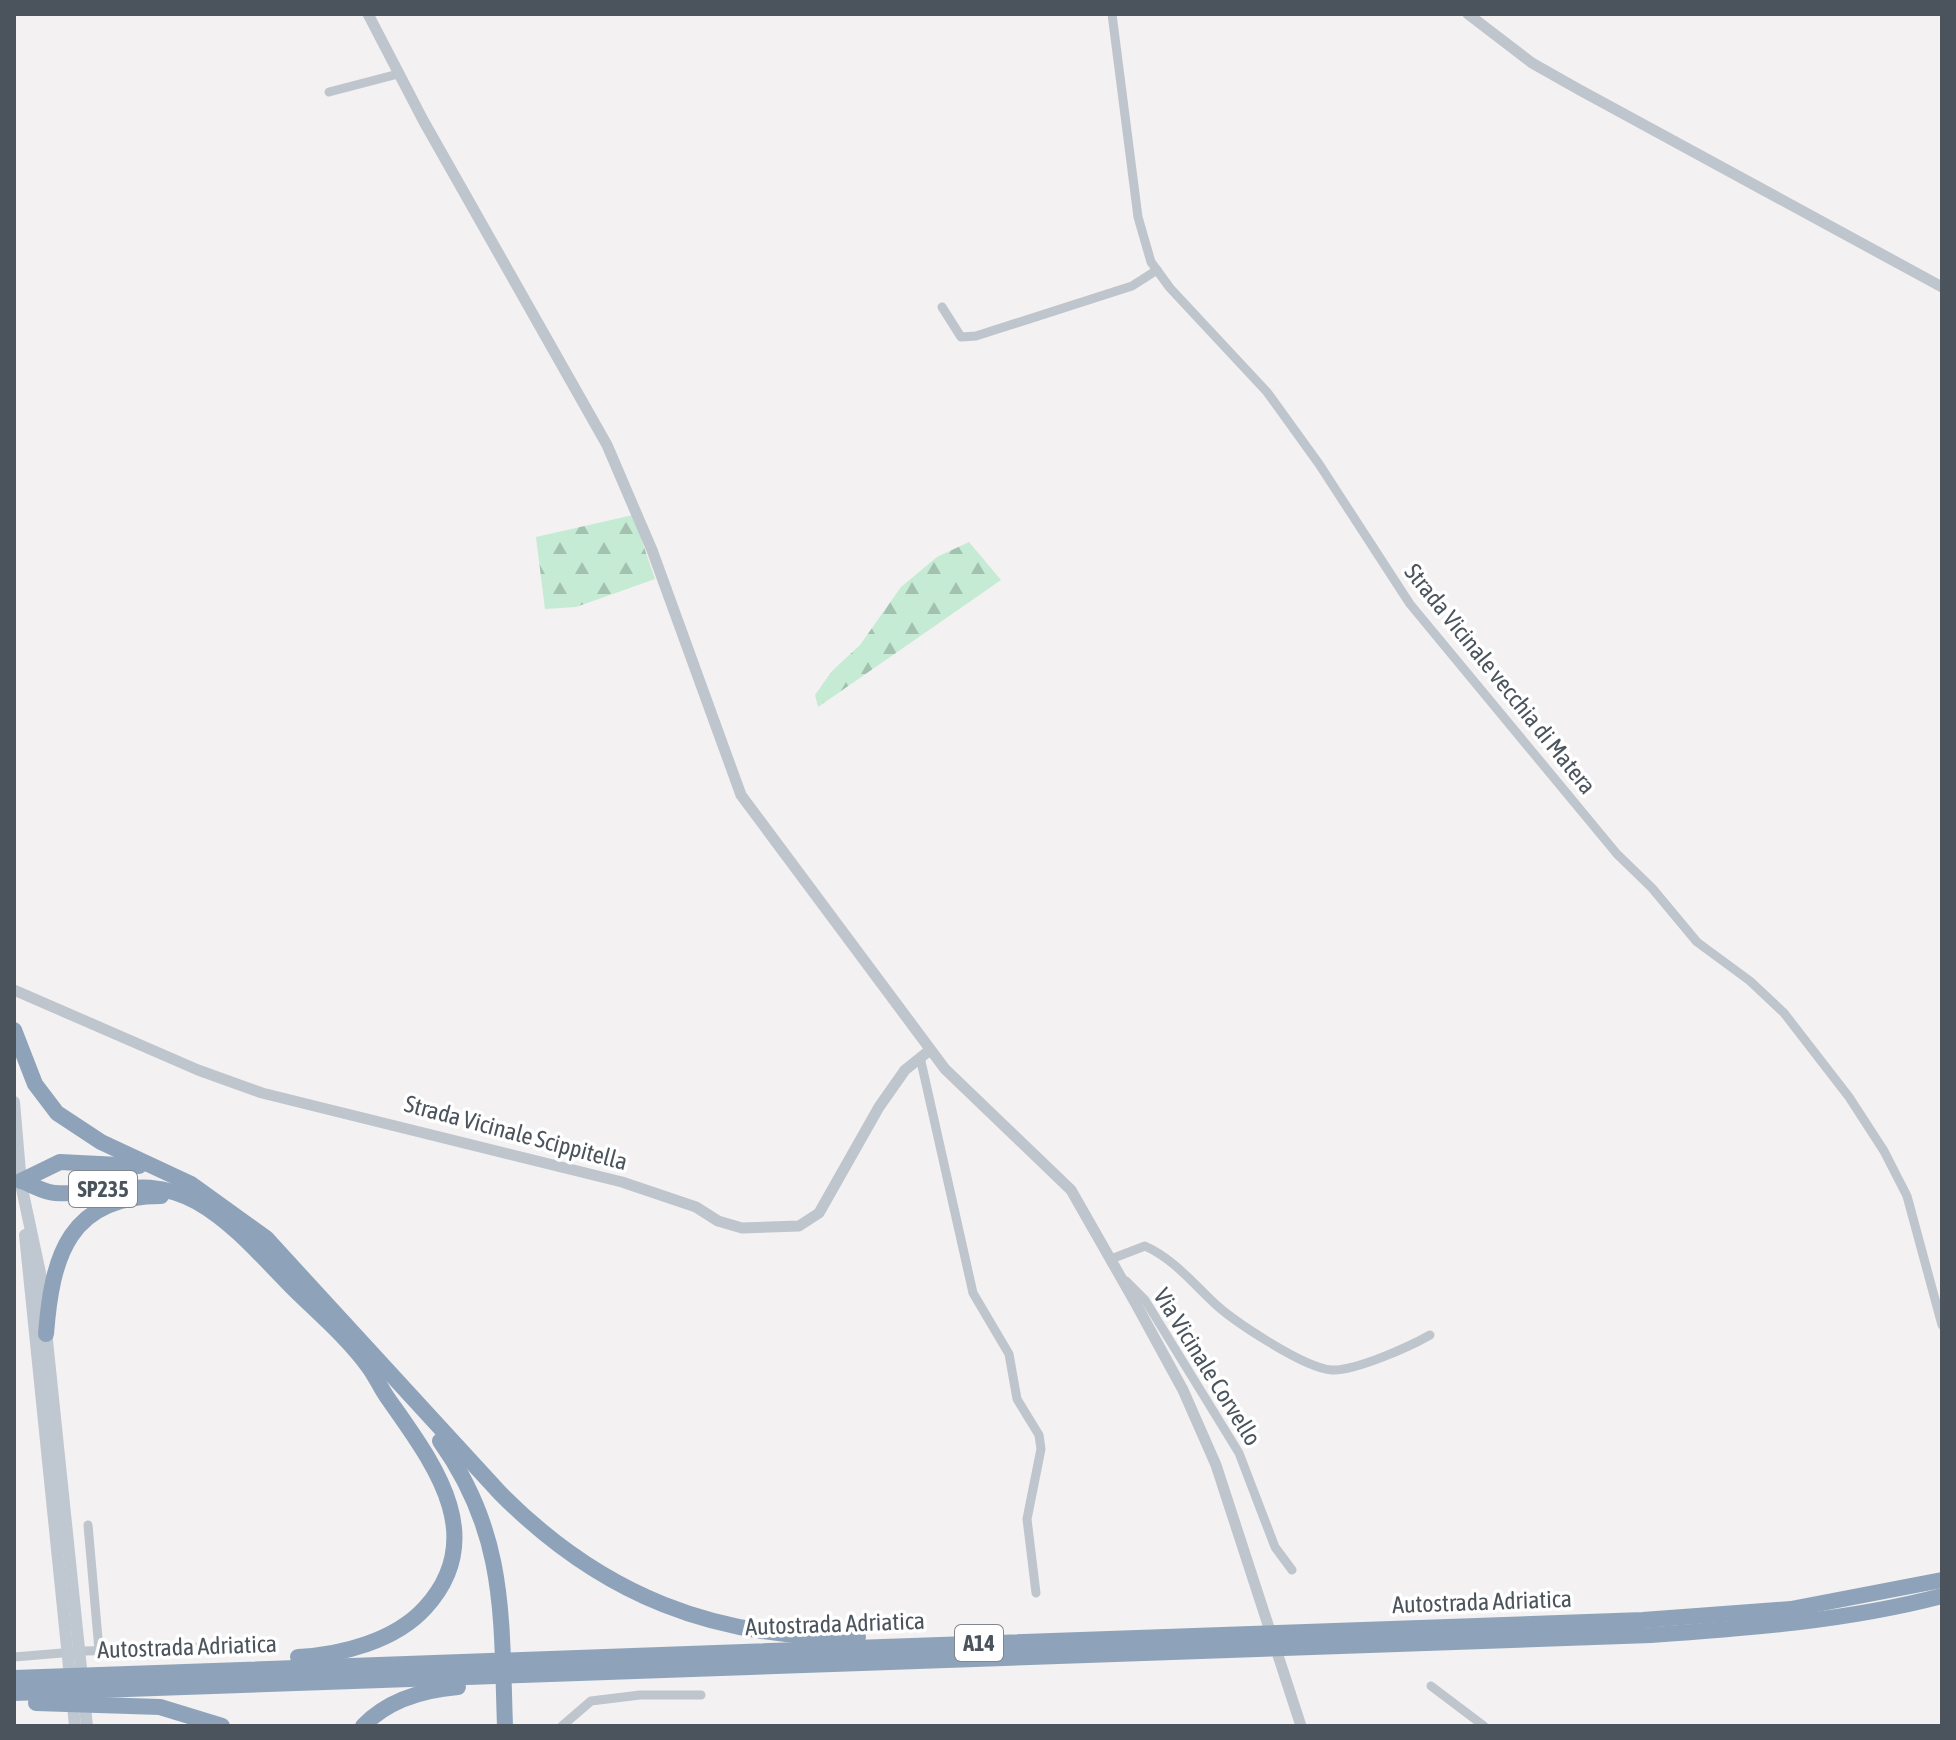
<svg xmlns="http://www.w3.org/2000/svg" width="1956" height="1740" font-family="'Asap Condensed',sans-serif">
	<style>
		.forest { fill: url(#forest-firs) }
		.lines { fill: none; stroke-linecap: round; stroke-linejoin: round }
		.minor { stroke: #bec5cc; stroke-width: 9 }
		.tertiary { stroke: #bec5cc; stroke-width: 11 }
		.secondary { stroke: #bfc7d0; stroke-width: 12 }
		.motorway { stroke: #8ea3ba; stroke-width: 16 }
		.labels { text-anchor: middle; stroke-width: 7; stroke-linejoin: round; paint-order: stroke }
		.shield { fill: #fff; stroke: #81878e; stroke-width: 2 }
		.shield-label { font-size: 22px; font-weight: bold; fill: #4b545d }
		.street-label { font-size: 24px; fill: #4b545d; stroke: #fff }
	</style>
	<defs>
		<pattern id="forest-firs" width="22" height="20" patternUnits="userSpaceOnUse" patternTransform="scale(2)"><rect width="22" height="20" fill="#c5ebd4"/><path d="M5 1l3.5 6h-7zM16 11l3.5 6h-7z" fill="#a2c1af"/></pattern>
	</defs>
	<rect width="100%" height="100%" fill="#f3f1f1"/>
	<g class="forest">
		<path d="M633,515L655,579L576,607L545,609L536,537Z"/>
		<path d="M969,542L1001,580L818,707L815,695L832,671L860,645L901,587L937,557Z"/>
	</g>
	<g class="lines">
		<g class="minor">
			<path d="M1112,14L1138,217L1151,262L1170,288L1267,392L1319,464L1410,604L1617,854L1652,888L1697,942L1750,981L1784,1013L1849,1097L1884,1151L1907,1196L1942,1325"/>
			<path d="M329,92L398,74"/>
			<path d="M942,307L961,337L976,336L1132,286L1157,270"/>
			<path d="M920,1057L973,1293L1009,1354L1017,1399L1039,1435L1041,1449L1027,1519L1036,1593"/>
			<path d="M1111,1259L1145,1246C1173,1259 1189,1279 1211,1300C1231,1320 1304,1368 1332,1370C1355,1371 1409,1347 1430,1335"/>
			<path d="M1126,1281L1145,1300L1239,1453L1275,1547L1292,1570"/>
			<path d="M88,1525L99,1650"/>
			<path d="M14,1657L86,1651L235,1646"/>
			<path d="M1431,1686L1484,1726"/>
			<path d="M562,1726L591,1701L640,1695H701"/>
		</g>
		<g class="tertiary">
			<path d="M368,14L423,120L607,445L652,550L741,795L945,1069L1071,1190L1136,1304L1183,1390L1216,1465L1301,1726"/>
			<path d="M1468,14L1532,63L1578,89L1942,287"/>
			<path d="M14,990L198,1070L262,1093L622,1182L696,1207L718,1221L742,1228L799,1226L819,1213L879,1107L905,1070L930,1050"/>
		</g>
		<g class="secondary">
			<path d="M14,1102L21,1184L40,1273L87,1726"/>
			<path d="M25,1235L75,1726"/>
		</g>
		<g class="motorway">
			<path d="M14,1030L35,1084L57,1113L101,1142L191,1184L266,1238L500,1493C601,1595 715,1640 858,1637"/>
			<path d="M21,1181C33,1185 43,1192 55,1193C109,1197 144,1173 197,1202C234,1223 263,1258 292,1287C317,1312 347,1337 368,1366C375,1375 380,1387 387,1397C430,1459 492,1535 425,1608C395,1641 341,1655 298,1657"/>
			<path d="M21,1181L60,1162L139,1166"/>
			<path d="M46,1334C52,1256 69,1196 161,1196"/>
			<path d="M440,1441C507,1535 501,1617 505,1726"/>
			<path d="M14,1678L1643,1620L1791,1609L1942,1580"/>
			<path d="M14,1693L1651,1635C1749,1628 1846,1621 1942,1596"/>
			<path d="M36,1703L160,1707L222,1726"/>
			<path d="M363,1726C388,1700 422,1690 458,1687"/>
		</g>
	</g>
	<g class="labels">
		<g class="shield">
			<rect x="69" y="1171" width="68" height="36" rx="6"/>
			<rect x="955" y="1625" width="48" height="36" rx="6"/>
		</g>
		<g class="shield-label">
			<text x="103" y="1197">SP235</text>
			<text x="979" y="1651">A14</text>
		</g>
		<g class="street-label">
			<text transform="translate(1500 679) rotate(51)" y="8">Strada Vicinale vecchia di Matera</text>
			<text transform="translate(516 1133) rotate(15)" y="8">Strada Vicinale Scippitella</text>
			<text transform="translate(1207 1367) rotate(58)" y="8">Via Vicinale Corvello</text>
			<text transform="translate(1482 1602) rotate(-2)" y="8">Autostrada Adriatica</text>
			<text transform="translate(835 1624) rotate(-2)" y="8">Autostrada Adriatica</text>
			<text transform="translate(187 1647) rotate(-2)" y="8">Autostrada Adriatica</text>
		</g>
	</g>
	<rect width="1956" height="1740" fill="none" stroke="#4b545d" stroke-width="32"/>
</svg>
